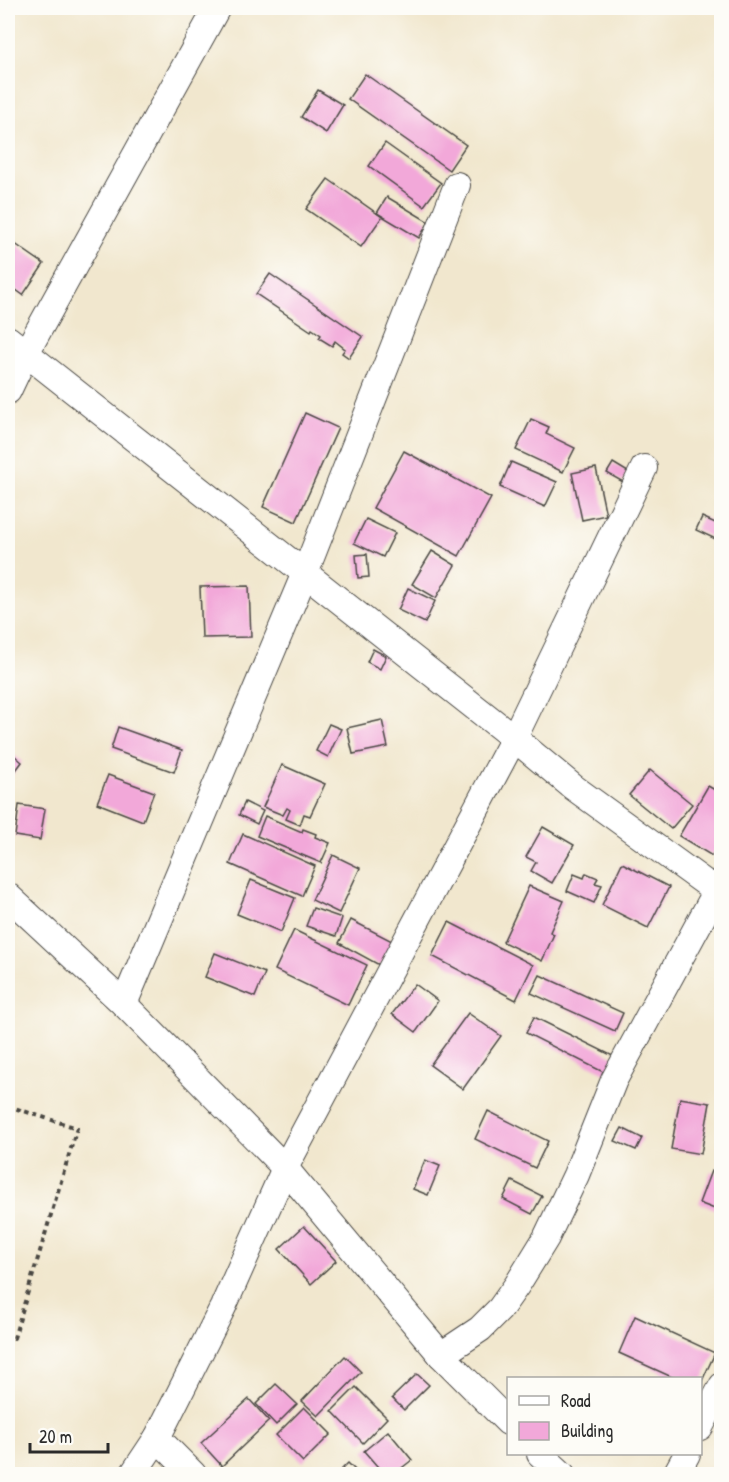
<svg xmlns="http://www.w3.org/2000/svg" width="729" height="1482" font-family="'Patrick Hand',sans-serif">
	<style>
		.building { fill: #f2a8d9 }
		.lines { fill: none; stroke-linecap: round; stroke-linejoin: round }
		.street-casing { stroke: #494743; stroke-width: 28 }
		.path { stroke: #494743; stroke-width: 4; stroke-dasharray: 4.5 4.5; stroke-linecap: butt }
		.street { stroke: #fff; stroke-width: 26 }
	</style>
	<rect width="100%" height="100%" fill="#fdfcf7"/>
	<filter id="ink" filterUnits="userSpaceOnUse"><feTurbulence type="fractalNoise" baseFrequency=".0167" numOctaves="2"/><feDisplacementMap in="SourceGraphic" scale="12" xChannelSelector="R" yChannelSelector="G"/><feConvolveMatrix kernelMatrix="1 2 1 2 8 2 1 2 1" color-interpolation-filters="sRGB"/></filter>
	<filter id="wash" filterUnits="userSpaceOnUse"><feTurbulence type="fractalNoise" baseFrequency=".008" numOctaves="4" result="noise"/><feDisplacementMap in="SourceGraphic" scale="24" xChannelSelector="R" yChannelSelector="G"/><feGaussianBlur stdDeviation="1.35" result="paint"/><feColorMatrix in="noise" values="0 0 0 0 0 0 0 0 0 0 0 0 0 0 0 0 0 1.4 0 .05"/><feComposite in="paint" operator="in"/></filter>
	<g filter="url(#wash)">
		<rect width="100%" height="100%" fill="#f1e7ce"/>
		<g id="blocks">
			<g class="building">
				<path d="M365,74L466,145L449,170L348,99Z"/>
				<path d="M318,90L343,105L326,133L301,117Z"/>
				<path d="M385,143L441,183L424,206L369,166Z"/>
				<path d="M328,179L382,217L361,247L306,209Z"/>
				<path d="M387,197L429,222L419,238L377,213Z"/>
				<path d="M8,239L44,264L23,295L8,284Z"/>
				<path d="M270,274L363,337L349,358L342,353L345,349L335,341L332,346L319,338L321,335L312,329L311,331L256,294Z"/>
				<path d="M305,413L338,428L296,522L263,507Z"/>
				<path d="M531,419L549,427L546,434L575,448L563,472L516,450Z"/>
				<path d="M404,451L491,498L459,556L373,508Z"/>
				<path d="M511,462L557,482L545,507L500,487Z"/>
				<path d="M613,463L628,472L623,482L607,473Z"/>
				<path d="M596,468L606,515L582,520L572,473Z"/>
				<path d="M702,517L722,526V542L696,530Z"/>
				<path d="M366,519L395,533L383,557L354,543Z"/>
				<path d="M432,551L455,565L436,598L412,584Z"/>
				<path d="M367,554L369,577L358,578L356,555Z"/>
				<path d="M249,586L251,637L202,638L200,587Z"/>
				<path d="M408,588L435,601L425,623L398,610Z"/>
				<path d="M373,649L386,656L380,669L367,662Z"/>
				<path d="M382,720L388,747L353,754L347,728Z"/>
				<path d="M329,724L341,729L328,757L316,751Z"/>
				<path d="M118,727L182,750L174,772L111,749Z"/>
				<path d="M8,750L22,762L8,781Z"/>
				<path d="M282,765L325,784L310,816L304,814L300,825L286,819L290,810L287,808L283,815L263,807Z"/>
				<path d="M650,770L692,804L671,829L629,795Z"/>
				<path d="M108,775L154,792L143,821L97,803Z"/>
				<path d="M708,786L722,794V840L712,856L679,836Z"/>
				<path d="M245,802L263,811L257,824L239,815Z"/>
				<path d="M19,805L45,809L40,840L15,836Z"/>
				<path d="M265,816L302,832L303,829L316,834L315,837L330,843L321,863L257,836Z"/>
				<path d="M543,827L574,845L552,883L531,871L536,862L526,857Z"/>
				<path d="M243,834L315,866L302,896L230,864Z"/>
				<path d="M333,855L360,868L339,913L312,900Z"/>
				<path d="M622,863L669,887L648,928L602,905Z"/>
				<path d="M586,873L598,878L595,883L602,885L594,903L567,891L574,874L584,878Z"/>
				<path d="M251,880L295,898L281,932L237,914Z"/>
				<path d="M529,886L564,901L550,932L554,934L542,961L503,942Z"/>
				<path d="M313,908L342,918L336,936L306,926Z"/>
				<path d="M351,920L394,942L381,966L339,943Z"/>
				<path d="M449,922L533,965L516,1000L432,956Z"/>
				<path d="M294,930L367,965L348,1005L275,970Z"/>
				<path d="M215,953L265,973L255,997L205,977Z"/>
				<path d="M540,975L623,1013L615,1031L531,993Z"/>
				<path d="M415,984L438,1001L416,1032L392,1014Z"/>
				<path d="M468,1013L501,1036L463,1089L430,1065Z"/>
				<path d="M534,1017L615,1057L607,1074L526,1033Z"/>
				<path d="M680,1098L710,1103L701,1154L671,1149Z"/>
				<path d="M488,1111L548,1141L535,1168L475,1139Z"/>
				<path d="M622,1128L642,1138L636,1150L615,1141Z"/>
				<path d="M425,1160L440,1166L428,1195L413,1189Z"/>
				<path d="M711,1171L722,1175V1208L720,1211L699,1203Z"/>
				<path d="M512,1181L542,1196L532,1214L503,1199Z"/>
				<path d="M304,1226L336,1261L311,1284L279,1249Z"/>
				<path d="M635,1316L715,1353L700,1385V1378H674L619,1353Z"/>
				<path d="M345,1356L361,1372L318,1416L302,1401Z"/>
				<path d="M417,1374L429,1385L404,1410L392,1398Z"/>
				<path d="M276,1384L297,1404L276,1425L256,1404Z"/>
				<path d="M356,1387L387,1418L363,1443L332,1411Z"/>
				<path d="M249,1399L269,1421L222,1466L201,1443Z"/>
				<path d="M304,1407L331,1434L303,1462L276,1435Z"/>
				<path d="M388,1431L412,1460L394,1474H384L364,1451Z"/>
				<path d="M348,1463L359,1474H337Z"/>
			</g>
		</g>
	</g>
	<g filter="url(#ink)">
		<use href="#blocks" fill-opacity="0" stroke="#494743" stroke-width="1.5"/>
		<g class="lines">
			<g class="street-casing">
				<g id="street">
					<path d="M8,339L514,738L573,787L722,895"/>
					<path d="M8,391L26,353L217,8"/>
					<path d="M8,896L124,1004L285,1168L441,1355L508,1422"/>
					<path d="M124,1004L305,573L457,185"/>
					<path d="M441,1355L480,1329L500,1309L517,1285L546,1238L576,1175L614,1080L722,881"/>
					<path d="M700,1427L722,1386"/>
					<path d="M157,1438L193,1474"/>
					<path d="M540,1454L562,1474"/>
					<path d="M133,1474L157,1438L223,1307L285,1168L514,738L644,468"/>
					<path d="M676,1474L687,1454"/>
				</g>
			</g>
			<path class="path" d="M8,1106L77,1128L14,1338L8,1336"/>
			<use href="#street" class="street"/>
		</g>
	</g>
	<rect width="729" height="1482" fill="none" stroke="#fdfcf7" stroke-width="30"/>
	<rect x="507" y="1377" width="195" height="78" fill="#fdfcf7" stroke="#a9a8a5" stroke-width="1.5"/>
	<rect x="519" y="1396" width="30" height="9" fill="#ffffff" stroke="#a9a8a5" stroke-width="1.5"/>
	<text x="561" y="1407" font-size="18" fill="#2b2b2b">Road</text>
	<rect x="519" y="1422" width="30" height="18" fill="#f2a8d9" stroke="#a9a8a5" stroke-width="1.5"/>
	<text x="561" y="1437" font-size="18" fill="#2b2b2b">Building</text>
	<path d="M30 1443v9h78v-9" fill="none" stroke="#2b2b2b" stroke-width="3"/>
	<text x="39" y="1443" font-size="18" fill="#2b2b2b" stroke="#fdfcf7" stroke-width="4.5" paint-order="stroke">20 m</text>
</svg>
